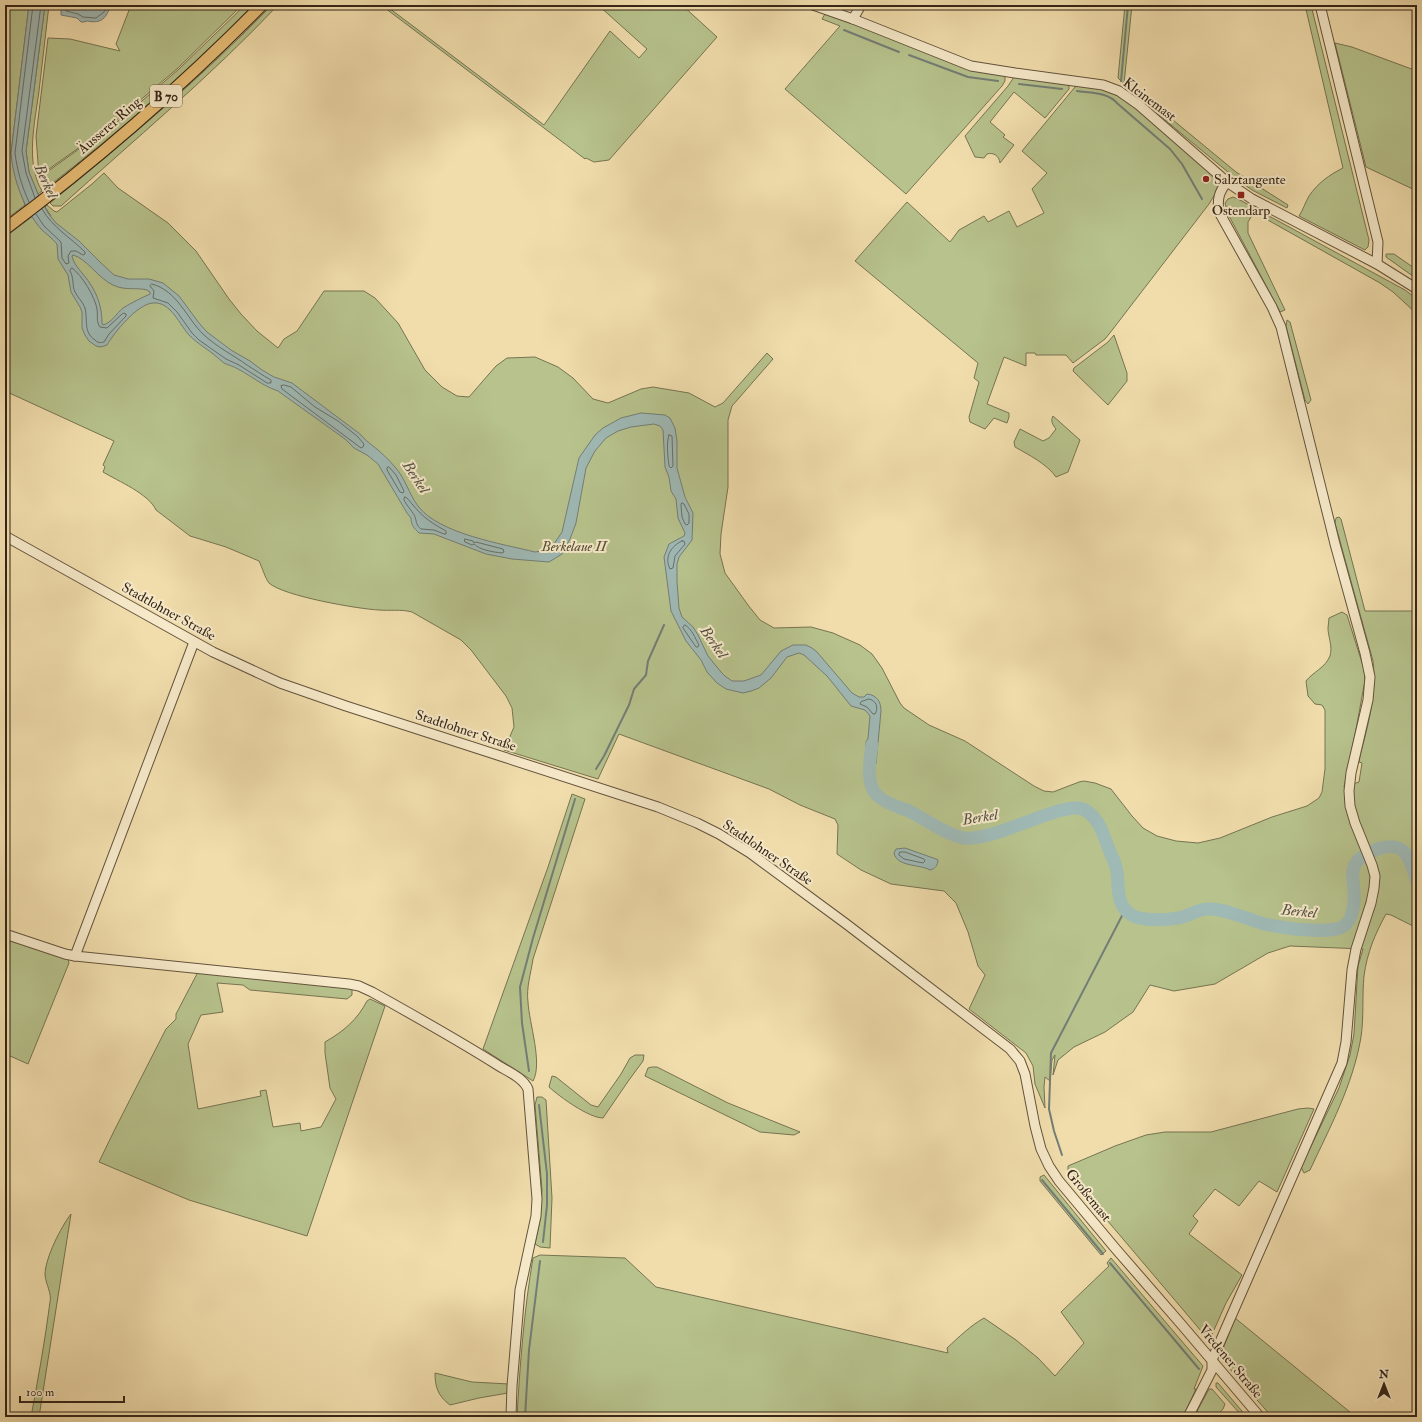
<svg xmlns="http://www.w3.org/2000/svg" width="1422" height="1422" font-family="'IM FELL Double Pica',serif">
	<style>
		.green { fill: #b7c28c; stroke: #767452 }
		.water { fill: #9fb9b5; stroke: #747e76; fill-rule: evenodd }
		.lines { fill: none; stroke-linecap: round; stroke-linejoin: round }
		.shore { stroke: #6a6f66; stroke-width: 1 }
		.stream { stroke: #747e76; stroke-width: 2 }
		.river { stroke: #9fb9b5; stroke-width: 13 }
		.minor-casing { stroke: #63533c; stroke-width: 11 }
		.major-casing { stroke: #342517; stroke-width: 13 }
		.minor { stroke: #f6e9c9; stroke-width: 9 }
		.major { stroke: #e8be76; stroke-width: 11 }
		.poi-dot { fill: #8f2418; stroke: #f6e9c9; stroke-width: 1.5 }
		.labels { text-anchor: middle; stroke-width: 4; stroke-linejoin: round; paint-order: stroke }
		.shield { fill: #f6e9c9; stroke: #6e604c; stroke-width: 1 }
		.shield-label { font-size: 13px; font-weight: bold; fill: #342517 }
		.street-label { font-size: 14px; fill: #342517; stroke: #f6e9c9 }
		.poi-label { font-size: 14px; fill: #342517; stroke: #f6e9c9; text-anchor: start }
		.park-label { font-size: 14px; font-style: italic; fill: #554c34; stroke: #f6e9c9 }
		.water-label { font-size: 15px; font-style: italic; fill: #545146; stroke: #f6e9c9 }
	</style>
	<rect width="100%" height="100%" fill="#f1ddac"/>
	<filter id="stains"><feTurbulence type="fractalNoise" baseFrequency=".005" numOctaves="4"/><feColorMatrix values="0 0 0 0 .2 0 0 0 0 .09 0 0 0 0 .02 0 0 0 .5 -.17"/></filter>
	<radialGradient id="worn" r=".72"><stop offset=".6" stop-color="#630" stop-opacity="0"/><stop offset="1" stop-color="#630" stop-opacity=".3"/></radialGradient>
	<g class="green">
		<path d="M5,5H29L11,153C14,171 19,188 25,205L5,220Z"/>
		<path d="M45,5H49C46,34 42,62 39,91C35,122 25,162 42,191L38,194L29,172L26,151Z"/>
		<path d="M131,5H242L178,68L111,125L39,176L36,136L48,38L70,39L120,51L116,44Z"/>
		<path d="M245,5H256C189,71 119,132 45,189L42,186L40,177L122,118L179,69Z"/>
		<path d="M272,5H278C210,77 134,140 61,206H53L50,203C127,141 203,76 272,5Z"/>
		<path d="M381,5H385L544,125L610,31L639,58L647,49L598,5H682L717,37L609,160L594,162L586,158L585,159Z"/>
		<path d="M1125,5H1132L1124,84L1118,78Z"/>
		<path d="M1305,5H1311L1369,240L1368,247L1365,250L1299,216C1303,210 1305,203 1309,196C1318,183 1329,175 1343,168Z"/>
		<path d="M825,14L1005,76V81L1002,86L906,194L785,89L840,26L822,19Z"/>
		<path d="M1335,43L1352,47L1417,71V191L1366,167Z"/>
		<path d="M1014,77L1069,85V89L1045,118L1014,92L990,122L1005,135L1003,137L1014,145L1000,163C999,156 994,152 987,154L984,158L975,157L965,136L1008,86Z"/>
		<path d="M1086,84L1123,96L1219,181L1218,189L1209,204L1113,329L1105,339L1073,363L1066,355H1036L1035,353H1026V366L1004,357L987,404L1009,413V417L1007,423L994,418L985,429L970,422L969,417L979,382L974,378L978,363L855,261L907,202L950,242L959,230L984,216L988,222L1009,211L1017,227L1044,213L1032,189L1047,173L1022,151L1075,87L1078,85Z"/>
		<path d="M1133,87L1236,172L1288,205L1287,208L1252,190L1234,177L1131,92Z"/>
		<path d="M104,173L118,188L168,223L196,251L229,299L241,314L257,331L278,348L284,339L297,331L324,291H364L375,298L398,323L425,370L442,387L457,396L469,397L496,366L507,358L535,357L558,367L573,378L593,399L608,403L641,389L653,387L689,393L715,407L723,403L767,353L773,359L732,406L728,420V487L721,534L720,554L725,573L748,605L760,620L774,628L811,627L833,633L860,645L872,654L882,668L900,703L904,708L929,725L965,741L1034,786L1044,791L1053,792L1079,782L1084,781L1095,783L1111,789L1132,816L1143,828L1157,836L1176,841L1198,843L1220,838L1272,817L1307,806L1319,798L1322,792L1325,769V710L1322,705L1315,704L1308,696L1306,681C1313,672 1325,668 1330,656C1333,646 1328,637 1328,628C1328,625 1329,621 1329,618L1342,612L1347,615L1364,669L1365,680L1357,724L1344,787L1359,782L1362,763L1359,762L1360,756C1368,725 1377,694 1373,661L1335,523L1336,518L1339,517L1341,519L1365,611H1417V928L1391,915L1386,914C1375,934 1367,953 1364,976C1362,996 1364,1017 1361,1037C1353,1085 1330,1127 1310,1170L1304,1173L1301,1167L1339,1088L1350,1055L1354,1034L1358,966L1363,949L1290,946L1268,953L1215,984L1174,991L1150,985L1133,1012L1105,1032L1074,1047L1058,1060L1053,1075L1055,1055L1052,1060L1050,1081L1045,1077L1044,1087L1045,1108L1035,1084L1033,1066L1026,1053L969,1009L985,975L978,966L968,932L956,903L944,891L891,884L861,870L837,854L838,825L835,819L800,805L769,789L619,734L598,779L504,750L514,727L512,708L506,696L471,650L461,640L412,612C401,609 390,611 379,610C358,609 283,596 269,583C265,578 262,567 259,561L226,547L190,536L156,510C149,494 118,481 103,472L105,467L103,465L114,441L5,391V237L33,216L37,221L51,216L45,207L47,205L54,211L57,212L92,184Z"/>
		<path d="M1233,197L1242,201L1256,209L1248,222V233L1285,310L1280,312L1228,214L1225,203L1228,199Z"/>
		<path d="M1269,216L1405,290L1417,299V314L1393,292L1380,283L1266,219Z"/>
		<path d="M1386,254H1394L1417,270V279L1386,257Z"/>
		<path d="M1287,320L1290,322L1311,400L1308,404L1305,400L1286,326Z"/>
		<path d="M1114,335L1127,373V381L1108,405L1073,371L1074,368L1108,342Z"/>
		<path d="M1053,416L1080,440L1068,472L1056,477C1047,464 1029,455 1015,447L1014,442L1020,429L1043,441L1049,438L1056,429C1053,425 1050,421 1053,416Z"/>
		<path d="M572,794L585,799L533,959C531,973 526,988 528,1002C529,1023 543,1063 533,1081L483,1049L548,867Z"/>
		<path d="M5,937L68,959L69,963L28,1064L8,1055L5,1061Z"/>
		<path d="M198,972L352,988V995L347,999L250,990L243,985L217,983L223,1012L201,1015L188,1044L198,1109L261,1096L260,1091L266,1090L273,1127L300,1123L301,1131L321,1127L336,1099L330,1088L325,1053V1042C344,1031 357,1020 367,1001L370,999L385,1006L307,1236L189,1200L99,1162L115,1129L166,1029L176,1019V1014Z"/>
		<path d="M635,1055H644L643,1061L629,1080L603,1118C589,1118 560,1097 549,1087L552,1076L556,1077L591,1105L598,1107L621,1074L630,1058Z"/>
		<path d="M652,1067H657L728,1103L800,1132L794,1135L760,1132L645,1076L648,1068Z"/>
		<path d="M537,1097H542L546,1100L552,1198L550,1248L540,1247L535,1244L540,1220L542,1190L535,1105Z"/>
		<path d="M1308,1108L1314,1109L1277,1192L1259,1181L1239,1206L1215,1189L1193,1216L1198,1221L1189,1234L1242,1275L1226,1303L1210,1339L1207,1338L1073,1180L1068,1170V1166L1115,1146L1146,1135L1165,1132H1211L1298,1109Z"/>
		<path d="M1044,1175L1106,1251L1101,1255L1040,1181V1177Z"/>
		<path d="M71,1214L39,1417H31C38,1379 45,1341 50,1302C52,1293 46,1285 45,1275C45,1258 61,1227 71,1214Z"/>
		<path d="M540,1255L625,1258L656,1287L948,1353L947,1348C959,1337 970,1326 984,1318L1016,1340L1038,1358L1055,1376L1084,1343L1061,1312L1109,1266L1107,1263L1111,1258L1203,1366L1194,1389H1196L1183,1417H517C520,1364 524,1311 533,1258Z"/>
		<path d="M1235,1318L1356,1417H1272L1222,1360L1221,1354Z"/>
		<path d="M435,1373L472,1382L509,1384L508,1393L479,1398L450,1405C438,1396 435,1387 435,1373Z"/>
		<path d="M1216,1383H1218L1247,1417H1243L1216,1387Z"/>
		<path d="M1209,1389H1212L1225,1404L1223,1409L1216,1417H1194Z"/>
	</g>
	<g class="water">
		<path d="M29,5H45L26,151L29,172L38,194L48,213L56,223L79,241L99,261L114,275L128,279H149L163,283L179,296L199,323L207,332L231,350L250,361L262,370L274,377L292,383L360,434C364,439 368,442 373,446C381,452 389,460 395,467C405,478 409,494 418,506C439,534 503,544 535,552L542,551L554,544L562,532L579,458L595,435L603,428L621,418L641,413L665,415L670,418L675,428L677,441V468L685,497L693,513L692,540L679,557L677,564V582L679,608L682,617L693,627L698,635L708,656L721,672L725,676L732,681H744L761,675L781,651L793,645H806L812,648L817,652L852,693L859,697H864L867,694C877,695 881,702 881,711L876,764L866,761V742L868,738L870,716L865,710L851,706L827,676L804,655L799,653L787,657L771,678L759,688L751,691L743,693L726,689L717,683L707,672L701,660L686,641L671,611L664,557L669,544L684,536L685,533L678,518L676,499L671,491L669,477L665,467L663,430L660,426L654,424L631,427L618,431L606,438L595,451L586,468L576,523L570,539L562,554L549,562L512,559L486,554L434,534L419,533C414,528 411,525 411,518L407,513L378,464L367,455L354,448L345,439L278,391C261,385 253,377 238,369C233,366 228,365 224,363C220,360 216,356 212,353C204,347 197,343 190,336C180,326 171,301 153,303C137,304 114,333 107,345L101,347L96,346L89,341L85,335L82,328V312L80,307L71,292L68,275L58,259L57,244C52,238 46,234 41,229C24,209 13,179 11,153ZM73,255C86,258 99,279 113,285C125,291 136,287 147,290L150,292V294C141,298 131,303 123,308C117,313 111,323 103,325L102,323C102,308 98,295 89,282C84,274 74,266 72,256Z"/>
		<path d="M61,5H111C106,18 102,24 87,21L84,22H81L77,18L61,15Z"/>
		<path d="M905,848L936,859L938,860C938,865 935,869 930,870C919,864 897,867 894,853L896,849Z"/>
	</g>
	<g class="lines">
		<g class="shore">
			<path d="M65,5L66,11L78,14L83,17L96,18L104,12L107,5"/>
			<path d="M35,198L26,173L22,151L41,5"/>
			<path d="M29,202C22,187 17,170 15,153L33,5"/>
			<path d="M36,214L44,226L61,242L62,258L66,264L69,263L68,256L71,251H76L83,255L85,254V252C70,237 53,228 42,209"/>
			<path d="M72,268C82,275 95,297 97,309C98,315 96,322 100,327L107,328L122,314L124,313L126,314V316L109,334L104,342C100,343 98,343 95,340C83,332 88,320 85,308C83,302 78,298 75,292C72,286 74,277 70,271Z"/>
			<path d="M152,284C178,291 186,318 204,335C217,347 233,355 247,365C255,370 262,375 271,380V383H267L239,365L226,359L199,340L192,333L177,312L168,303L153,298L154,291L150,286Z"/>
			<path d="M284,385L291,387L315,407L338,421L357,436L364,444L363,447L361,448L282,389L281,386Z"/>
			<path d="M669,435L672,436L673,466L671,468L669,466C668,458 666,443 669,435Z"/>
			<path d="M389,467L396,475L404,491L403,493L400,492L387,470V468Z"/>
			<path d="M405,497L407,498C421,515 426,520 446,531V534H444L434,530L421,529C416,525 417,523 415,517C414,513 406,505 404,500Z"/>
			<path d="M682,503L684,504L689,514V523L687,525L685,524L682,517L681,505Z"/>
			<path d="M465,539L473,541L474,543L476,542L503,549L504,552L502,553C493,552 480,550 474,544L472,545L465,542Z"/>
			<path d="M682,541H684L685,544L675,556L673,568L670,569C664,557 671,546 682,541Z"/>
			<path d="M685,625C692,629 695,638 699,645L698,647H696L683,628Z"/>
			<path d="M869,699C876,700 879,708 875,714H873L867,707L860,704L861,702Z"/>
			<path d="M900,852H905L924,859L925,861L923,863L904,859L899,855Z"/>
		</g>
		<g class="stream">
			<path d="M844,30L899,52"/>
			<path d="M909,55L968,77L998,81"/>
			<path d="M1121,81L1128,5"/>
			<path d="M1019,84L1062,89"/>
			<path d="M1077,91C1092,93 1108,92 1118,104L1170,149L1182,164L1202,199"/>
			<path d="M596,769L604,756L629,705L634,689L646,675L648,661L664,625"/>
			<path d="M529,1071L522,1023L520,987L533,938L575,799"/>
			<path d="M539,1105L547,1174V1205L543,1242"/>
			<path d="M1062,1155L1054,1131L1049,1109L1051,1053L1125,910"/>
			<path d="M1042,1180L1103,1254"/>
			<path d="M1110,1263L1199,1369"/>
			<path d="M525,1417L529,1350L540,1261"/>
		</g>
		<path class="river" d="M872,745C870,759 865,785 878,796C886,804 899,807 909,811C925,819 948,836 964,838C997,841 1061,801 1083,809C1098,816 1103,833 1108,847C1111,855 1116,863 1117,872C1119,888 1116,904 1130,914C1140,922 1171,920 1183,917C1191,914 1200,909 1208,909C1223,908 1250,920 1264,924C1274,926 1285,928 1295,929C1308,930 1333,933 1344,926C1348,923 1351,917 1352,913C1362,881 1334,864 1381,848C1389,846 1397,845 1403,851C1411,858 1414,872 1417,882"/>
		<g class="minor-casing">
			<g id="minor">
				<path d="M813,5L853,19L971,66L1015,73L1103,85L1119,91L1139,105L1227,182L1252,199L1377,264L1417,289"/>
				<path d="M1320,5L1378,242L1377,264"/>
				<path d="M853,19L861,5"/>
				<path d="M5,536L213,652L280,683L346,706L658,807L697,823L719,834L750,853L845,923L1010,1049L1020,1061L1025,1074L1035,1126L1041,1149L1049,1166L1059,1181L1115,1248L1181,1324L1260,1417"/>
				<path d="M194,642L75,956L349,984L359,986L372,992C415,1016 458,1040 499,1066C509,1072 523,1078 528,1089L537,1199L536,1216L520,1290L512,1386L511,1417"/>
				<path d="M5,934L65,954L75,956"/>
				<path d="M1188,1417L1212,1370V1360L1342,1063L1346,1042L1352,970L1356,949L1371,903L1374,888L1375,876L1372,865L1355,823L1350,806L1349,791L1351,773L1368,700L1370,677L1365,653L1335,544L1281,327L1272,307L1219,212C1217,199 1219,192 1227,182"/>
			</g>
		</g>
		<g class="major-casing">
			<path id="major" d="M5,229C96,161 182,86 262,5"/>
		</g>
		<use href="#minor" class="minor"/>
		<use href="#major" class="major"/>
	</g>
	<g class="poi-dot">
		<circle cx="1206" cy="179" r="4"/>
		<rect x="1237" y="191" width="8" height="8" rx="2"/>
	</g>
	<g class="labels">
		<rect class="shield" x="150" y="85" width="32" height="22" rx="3"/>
		<g class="shield-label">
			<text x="166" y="101">B 70</text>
		</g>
		<g class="street-label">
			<text transform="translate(1150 99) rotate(37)" y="5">Kleinemast</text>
			<text transform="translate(109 125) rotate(-41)" y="5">Äusserer Ring</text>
			<text transform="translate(169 611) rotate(29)" y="5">Stadtlohner Straße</text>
			<text transform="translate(466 730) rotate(18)" y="5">Stadtlohner Straße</text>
			<text transform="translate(768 852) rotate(34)" y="5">Stadtlohner Straße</text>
			<text transform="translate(1089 1195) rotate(51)" y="5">Großemast</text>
			<text transform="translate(1231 1361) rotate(50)" y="5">Vredener Straße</text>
		</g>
		<g class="poi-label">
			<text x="1214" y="184">Salztangente</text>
			<text x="1241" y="215" text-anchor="middle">Ostendarp</text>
		</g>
		<g class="park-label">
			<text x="574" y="551">Berkelaue II</text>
		</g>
		<g class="water-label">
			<text transform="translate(46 181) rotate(66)" y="5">Berkel</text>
			<text transform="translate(416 477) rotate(57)" y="5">Berkel</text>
			<text transform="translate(714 642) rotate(55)" y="5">Berkel</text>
			<text transform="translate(980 817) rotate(-9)" y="5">Berkel</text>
			<text transform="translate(1299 911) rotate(6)" y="5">Berkel</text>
		</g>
	</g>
	<rect width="1422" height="1422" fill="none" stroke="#f1ddac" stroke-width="20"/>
	<rect x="6" y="6" width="1410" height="1410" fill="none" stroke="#342517" stroke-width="2"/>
	<rect x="10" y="10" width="1402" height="1402" fill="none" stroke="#342517"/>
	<g transform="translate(1384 1384)" stroke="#f6e9c9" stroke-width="3" paint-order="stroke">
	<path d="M0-3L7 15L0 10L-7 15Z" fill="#342517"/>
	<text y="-6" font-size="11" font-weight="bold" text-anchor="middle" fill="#342517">N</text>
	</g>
	<path d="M20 1396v6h104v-6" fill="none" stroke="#342517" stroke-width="2"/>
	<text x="26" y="1396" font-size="12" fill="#342517" stroke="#f6e9c9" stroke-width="3" paint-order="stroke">100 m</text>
	<rect width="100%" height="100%" filter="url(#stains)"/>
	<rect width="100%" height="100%" fill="url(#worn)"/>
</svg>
